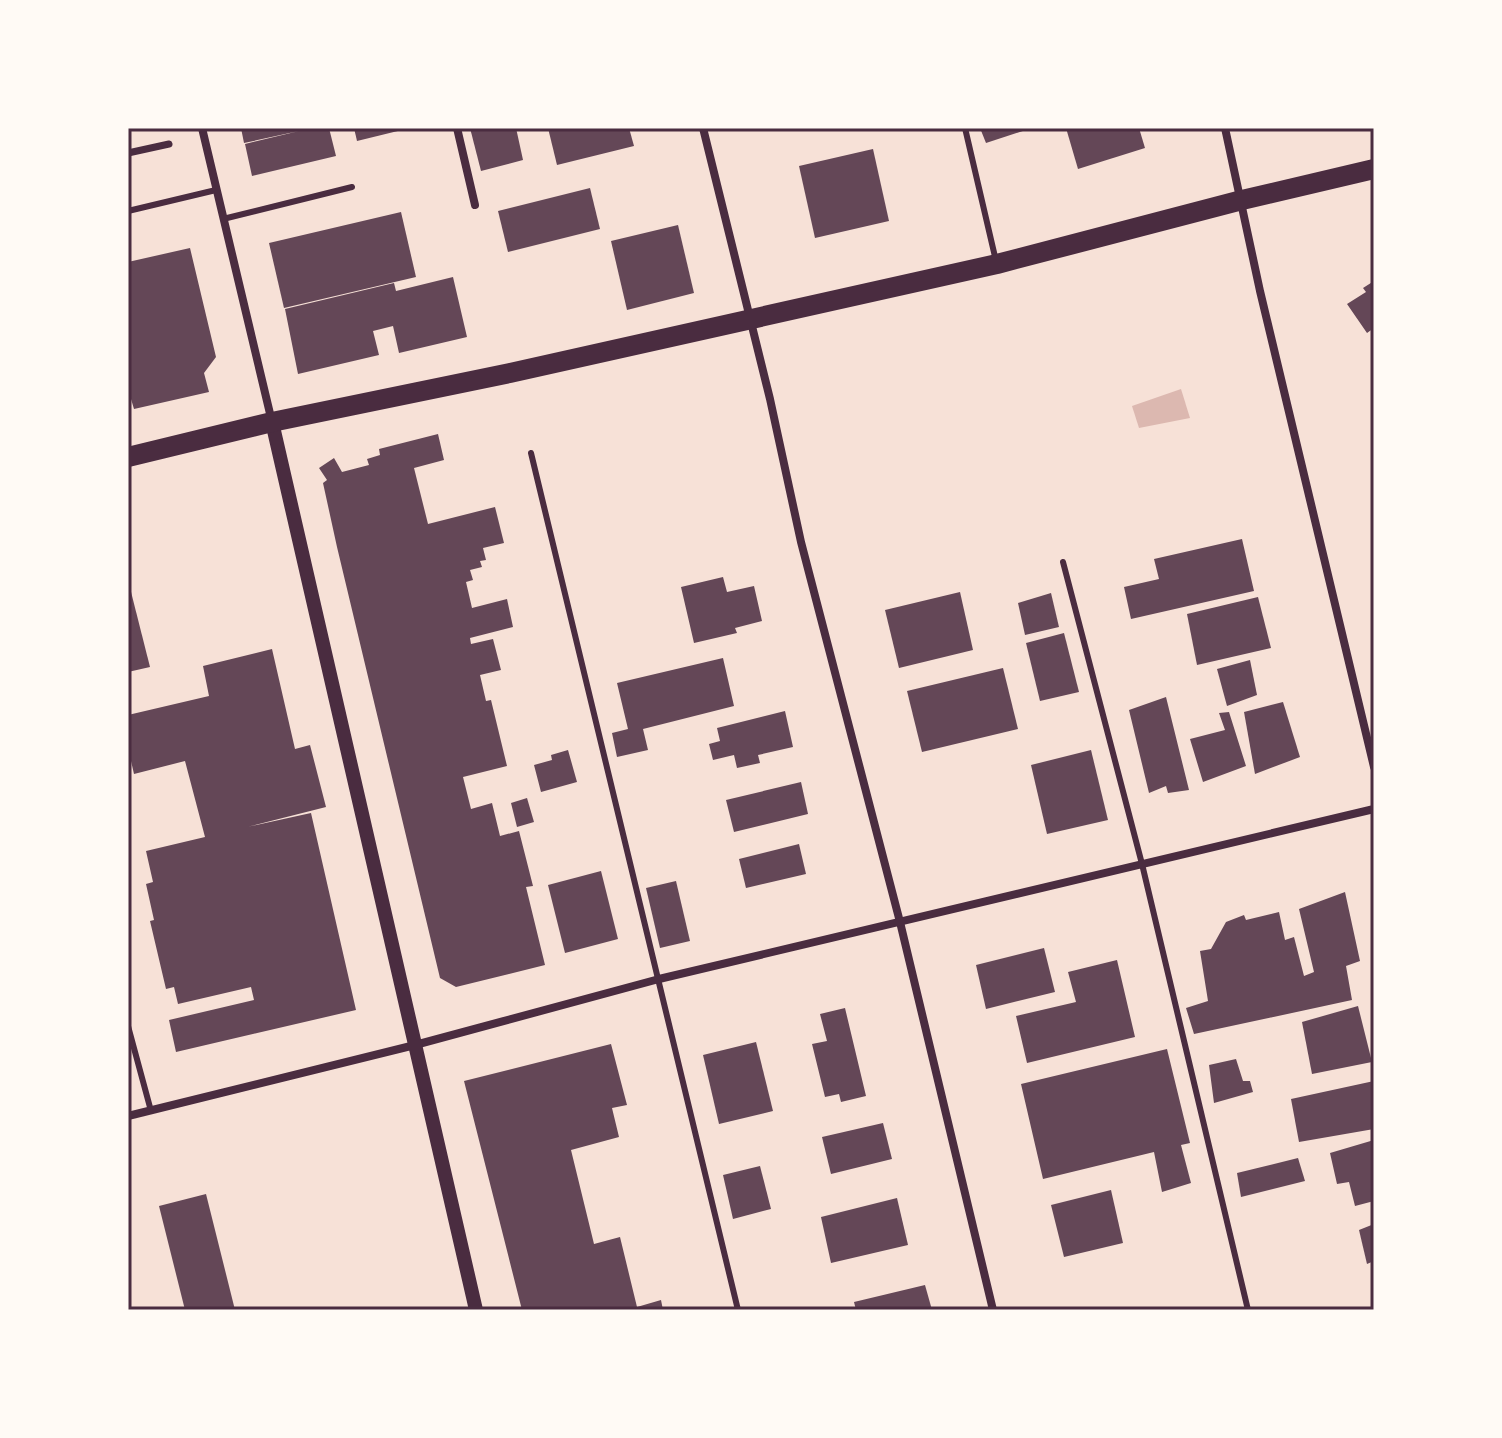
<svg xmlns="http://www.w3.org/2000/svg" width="1502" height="1438" font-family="Commissioner,sans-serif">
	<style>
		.water { fill: #dcb8b0 }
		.building { fill: #644757 }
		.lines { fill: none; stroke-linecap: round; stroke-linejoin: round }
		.service { stroke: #4a2c40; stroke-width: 6 }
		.pedestrian { stroke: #4a2c40; stroke-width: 7 }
		.minor { stroke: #4a2c40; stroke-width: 8 }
		.tertiary { stroke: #4a2c40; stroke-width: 14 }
		.primary { stroke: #4a2c40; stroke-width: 20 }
		.neatline { fill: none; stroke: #4a2c40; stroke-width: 3 }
	</style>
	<rect width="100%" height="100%" fill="#f7e1d7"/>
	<path class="water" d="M1181,389L1190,418L1139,428L1132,406Z"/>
	<g class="building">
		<path d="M241,128H329L336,156L252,176L245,144L299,131L244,143Z"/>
		<path d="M354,128H406V129L357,141Z"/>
		<path d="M470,128H516L523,160L481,171Z"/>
		<path d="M548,128H629L634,146L557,165Z"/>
		<path d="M980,128H1029V129L986,143Z"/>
		<path d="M1066,128H1139L1145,148L1078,169Z"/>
		<path d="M873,149L889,221L815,238L799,166Z"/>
		<path d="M590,188L600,229L508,252L498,211Z"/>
		<path d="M401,212L416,277L284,308L269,243Z"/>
		<path d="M678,225L694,293L627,310L611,241Z"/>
		<path d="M190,248L216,357L204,373L209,392L134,409L128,389V262Z"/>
		<path d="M453,277L467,337L399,353L393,326L373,331L379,355L298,374L285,309L394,283L396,291Z"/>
		<path d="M1374,281V328L1367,333L1347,304L1366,292L1363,288Z"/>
		<path d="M438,434L444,460L414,468L428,524L495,507L504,543L483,548L486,560L480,561L482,567L470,570L473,580L466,582L472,608L507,599L513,627L470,638L471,644L493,639L501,670L480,675L486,701L491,700L507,766L463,777L471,809L492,803L500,836L519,831L533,886L526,887L545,965L456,987L440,978L337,547L323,483L327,480L319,468L334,458L342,472L369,465L367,459L380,455L379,449Z"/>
		<path d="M1242,539L1254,591L1131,619L1124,587L1159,579L1154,559Z"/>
		<path d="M723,577L727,592L754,586L762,621L735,628L737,633L694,643L681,587Z"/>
		<path d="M128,580L150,667L128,672Z"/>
		<path d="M960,592L973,650L899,668L885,610Z"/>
		<path d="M1051,593L1059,627L1025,635L1018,603Z"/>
		<path d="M1258,597L1271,648L1197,665L1187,614Z"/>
		<path d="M1064,633L1079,692L1040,701L1026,643Z"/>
		<path d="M272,649L295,749L310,745L326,807L247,827L311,813L356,1010L176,1052L169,1020L254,1000L251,987L178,1004L174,987L166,989L150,921L154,920L146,884L153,882L146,851L205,837L185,761L134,774L128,748V715L209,696L203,666Z"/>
		<path d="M723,658L734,706L643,729L648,750L617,757L612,733L628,729L617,683Z"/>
		<path d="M1250,660L1257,695L1227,706L1217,669Z"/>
		<path d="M1003,668L1018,729L922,752L907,691Z"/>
		<path d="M1166,697L1189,790L1168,793L1166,786L1149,793L1129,710Z"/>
		<path d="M1283,702L1300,757L1255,774L1244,712Z"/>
		<path d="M785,711L793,747L758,755L760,763L737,768L734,755L713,760L709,744L720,741L717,728Z"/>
		<path d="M1229,712L1246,766L1203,782L1190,739L1225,730L1219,713Z"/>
		<path d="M568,750L577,782L541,792L534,765L552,760L551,755Z"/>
		<path d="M1091,750L1108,820L1047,834L1031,765Z"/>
		<path d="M801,782L808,814L734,832L726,800Z"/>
		<path d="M527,798L534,822L517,827L511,803Z"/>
		<path d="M799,844L806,874L746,888L739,859Z"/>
		<path d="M601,871L618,939L565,953L548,885Z"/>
		<path d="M676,881L690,941L660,948L646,888Z"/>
		<path d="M1345,892L1360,961L1346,966L1352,1000L1194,1034L1186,1008L1208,1001L1200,951L1211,949L1226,922L1244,915L1246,920L1279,912L1285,940L1294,937L1304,976L1314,972L1299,909Z"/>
		<path d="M1044,948L1055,992L986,1009L976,965Z"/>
		<path d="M1117,960L1135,1037L1027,1063L1016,1016L1076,1002L1068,972Z"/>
		<path d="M1358,1006L1372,1062L1312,1074L1302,1022Z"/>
		<path d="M845,1008L866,1096L841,1102L839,1094L825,1097L812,1044L827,1041L820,1014Z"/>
		<path d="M756,1042L773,1111L719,1124L703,1055Z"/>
		<path d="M611,1044L627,1105L612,1108L619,1137L571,1150L594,1244L620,1237L637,1307L661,1300L663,1310H522L464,1081Z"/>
		<path d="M1167,1049L1190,1143L1181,1145L1191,1183L1162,1192L1154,1152L1043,1179L1021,1084Z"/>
		<path d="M1236,1059L1243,1081H1250L1253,1092L1214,1103L1209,1065Z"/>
		<path d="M1374,1081V1129L1299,1142L1291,1099Z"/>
		<path d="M883,1123L892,1159L831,1174L822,1137Z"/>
		<path d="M1374,1140V1201L1355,1206L1349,1182L1337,1184L1330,1153Z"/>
		<path d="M1298,1158L1305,1181L1241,1197L1237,1173Z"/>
		<path d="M760,1166L771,1209L733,1219L723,1175Z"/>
		<path d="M1111,1190L1123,1243L1064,1257L1051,1205Z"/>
		<path d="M206,1194L235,1310H185L159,1206Z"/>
		<path d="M897,1198L908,1245L831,1263L821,1217Z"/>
		<path d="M1374,1224V1261L1367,1264L1359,1230Z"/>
		<path d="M925,1285L932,1310H856L854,1302Z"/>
	</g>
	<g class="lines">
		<g class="service">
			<path d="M965,128L996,261"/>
			<path d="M128,211L216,190"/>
			<path d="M223,219L352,187"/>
			<path d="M531,453L738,1310"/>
			<path d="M1063,562L1142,864L1248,1310"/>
			<path d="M128,1026L151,1111"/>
		</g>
		<path class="pedestrian" d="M128,153L169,144"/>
		<g class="minor">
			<path d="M202,128L272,422"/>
			<path d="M457,128L475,205"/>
			<path d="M703,128L770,399L801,542L900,922L993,1310"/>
			<path d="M1225,128L1260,291L1374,767"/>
			<path d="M128,1116L415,1045L659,979L1374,809"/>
		</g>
		<path class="tertiary" d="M272,422L476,1310"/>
		<path class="primary" d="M128,457L272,422L510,373L997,264L1242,200L1374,169"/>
	</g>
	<rect width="1502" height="1438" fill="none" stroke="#fffaf5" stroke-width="260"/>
	<rect x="130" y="130" width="1242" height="1178" class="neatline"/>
</svg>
